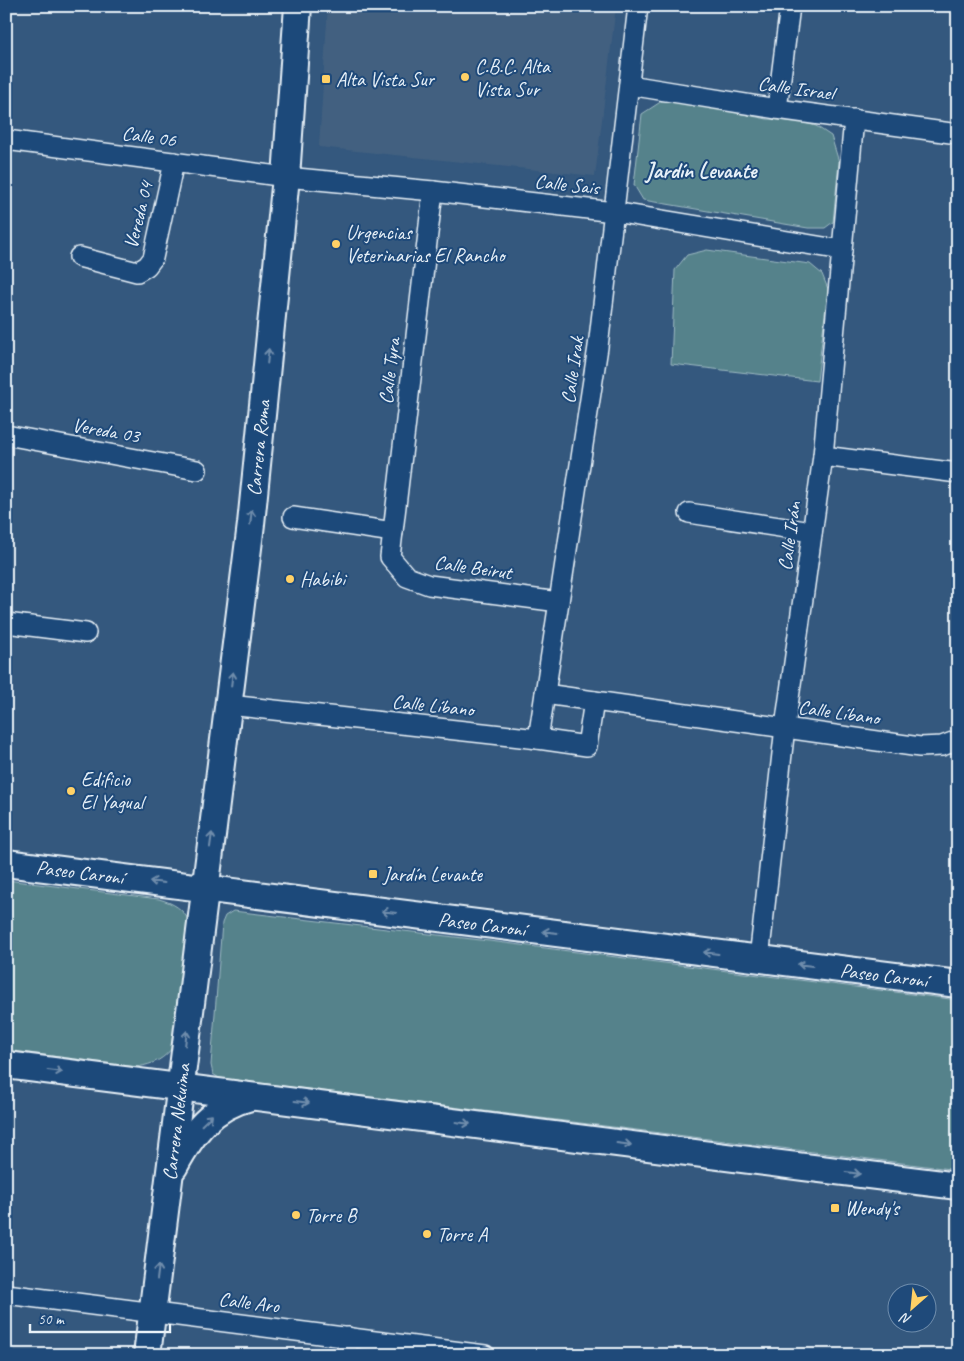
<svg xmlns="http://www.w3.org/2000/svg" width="964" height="1361" font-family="Caveat,sans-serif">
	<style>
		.built { fill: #436180 }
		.green { fill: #55828b; stroke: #9ebac2 }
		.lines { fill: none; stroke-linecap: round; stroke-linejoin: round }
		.street-casing { stroke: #e8f1f8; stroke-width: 22 }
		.secondary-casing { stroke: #e8f1f8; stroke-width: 30 }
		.street { stroke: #1f4a7a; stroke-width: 19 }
		.secondary { stroke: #1f4a7a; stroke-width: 26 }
		.oneway { stroke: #6f8dac }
		.poi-dot { fill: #ffd166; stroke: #1f4a7a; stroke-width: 2 }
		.labels { text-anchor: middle; stroke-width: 4; stroke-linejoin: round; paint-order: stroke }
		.poi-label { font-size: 20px; fill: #e8f1f8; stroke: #1f4a7a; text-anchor: start }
		.street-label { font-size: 20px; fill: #e8f1f8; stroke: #1f4a7a }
		.quarter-label { font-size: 22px; font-weight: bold; fill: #e8f1f8; stroke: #1f4a7a }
	</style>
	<rect width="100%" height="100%" fill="#34587e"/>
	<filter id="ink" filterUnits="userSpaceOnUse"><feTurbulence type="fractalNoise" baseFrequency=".02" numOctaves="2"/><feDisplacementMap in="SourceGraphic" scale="10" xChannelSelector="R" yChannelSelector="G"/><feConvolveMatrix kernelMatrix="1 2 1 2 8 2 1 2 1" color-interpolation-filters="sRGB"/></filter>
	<g filter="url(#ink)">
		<path class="built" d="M328,6H616L595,176L319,147Z"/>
		<g class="green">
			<path d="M662,101L693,104L767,119L801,122L816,126L831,136L839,162L833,222L825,228H808L643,200L634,185L642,114Z"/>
			<path d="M707,250L810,264L822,274L828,289L817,381L671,364L675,270L687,255Z"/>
			<path d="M6,880L159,899C173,903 184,909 189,922L174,1045C165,1059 154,1064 137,1067L6,1050Z"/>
			<path d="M233,911L489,941L958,1000V1170L219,1078L213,1074L211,1065L222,923L225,916Z"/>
		</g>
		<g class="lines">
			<g class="street-casing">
				<g id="street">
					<path d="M629,85L777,109L958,134"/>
					<path d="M777,109L790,6"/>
					<path d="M6,140L286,177L433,191L614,212L842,250"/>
					<path d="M433,191L390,557L407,577L429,585L559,602"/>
					<path d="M79,257L137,272L147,266L153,258L174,162"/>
					<path d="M6,435L197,470"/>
					<path d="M823,456L958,473"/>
					<path d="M689,513L812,532"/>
					<path d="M293,517L393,532"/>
					<path d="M6,623L86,633"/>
					<path d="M545,694L920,747L942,746L958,740"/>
					<path d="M229,705L538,739L587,746L594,701"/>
					<path d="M538,739L598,347L638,6"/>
					<path d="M759,959L785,727L823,456L854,119"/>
					<path d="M6,1294L485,1355"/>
					<path d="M346,1355L348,1337"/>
				</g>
			</g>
			<g class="secondary-casing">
				<g id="secondary">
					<path d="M6,863L958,984"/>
					<path d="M6,1065L804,1167L958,1186"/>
					<path d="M174,1167C193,1132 211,1107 251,1097"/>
					<path d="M147,1355L251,524L286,177L298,6"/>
				</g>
			</g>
			<use href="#street" class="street"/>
			<use href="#secondary" class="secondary"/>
		</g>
		<defs><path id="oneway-shaft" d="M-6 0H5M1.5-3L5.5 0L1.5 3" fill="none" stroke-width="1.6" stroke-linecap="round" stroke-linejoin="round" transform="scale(1.25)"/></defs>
		<g class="oneway">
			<use href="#oneway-shaft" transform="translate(268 356) rotate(-84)"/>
			<use href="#oneway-shaft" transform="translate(251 517) rotate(-84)"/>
			<use href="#oneway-shaft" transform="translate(232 679) rotate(-83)"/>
			<use href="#oneway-shaft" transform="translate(211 840) rotate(-82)"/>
			<use href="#oneway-shaft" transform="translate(157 882) rotate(-173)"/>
			<use href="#oneway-shaft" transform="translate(389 912) rotate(-173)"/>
			<use href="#oneway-shaft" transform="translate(550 932) rotate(-173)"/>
			<use href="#oneway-shaft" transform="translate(711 953) rotate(-173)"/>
			<use href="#oneway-shaft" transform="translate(805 965) rotate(-173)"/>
			<use href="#oneway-shaft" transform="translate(186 1038) rotate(-83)"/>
			<use href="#oneway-shaft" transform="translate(55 1071) rotate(7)"/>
			<use href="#oneway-shaft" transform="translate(302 1102) rotate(7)"/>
			<use href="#oneway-shaft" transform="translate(207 1120) rotate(-44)"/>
			<use href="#oneway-shaft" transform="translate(463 1123) rotate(7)"/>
			<use href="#oneway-shaft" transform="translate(624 1144) rotate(7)"/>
			<use href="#oneway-shaft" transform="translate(853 1173) rotate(7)"/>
			<use href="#oneway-shaft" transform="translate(158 1272) rotate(-83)"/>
		</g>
	</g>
	<g class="poi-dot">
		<circle cx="465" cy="77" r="5"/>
		<rect x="321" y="74" width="10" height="10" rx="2.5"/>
		<circle cx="336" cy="244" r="5"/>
		<circle cx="290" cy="579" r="5"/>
		<circle cx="71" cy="791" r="5"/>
		<rect x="368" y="869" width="10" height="10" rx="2.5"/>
		<rect x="830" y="1203" width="10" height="10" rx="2.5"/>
		<circle cx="296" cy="1215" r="5"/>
		<circle cx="427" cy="1234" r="5"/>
	</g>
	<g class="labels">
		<g class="poi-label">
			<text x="475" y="73">C.B.C. Alta<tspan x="475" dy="23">Vista Sur</tspan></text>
			<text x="336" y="86">Alta Vista Sur</text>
			<text x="346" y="239">Urgencias<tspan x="346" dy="23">Veterinarias El Rancho</tspan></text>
			<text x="300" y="586">Habibi</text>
			<text x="81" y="786">Edificio<tspan x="81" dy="23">El Yagual</tspan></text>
			<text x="383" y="881">Jardín Levante</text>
			<text x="845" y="1215">Wendy's</text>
			<text x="306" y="1222">Torre B</text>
			<text x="437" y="1241">Torre A</text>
		</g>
		<g class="street-label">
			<text transform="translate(796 88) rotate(8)" y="7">Calle Israel</text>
			<text transform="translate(149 136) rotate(8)" y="7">Calle 06</text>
			<text transform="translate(567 184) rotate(6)" y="7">Calle Sais</text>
			<text transform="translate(138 215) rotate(-76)" y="7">Vereda 04</text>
			<text transform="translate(572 370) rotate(-82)" y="7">Calle Irak</text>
			<text transform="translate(389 371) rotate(-83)" y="7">Calle Tyra</text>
			<text transform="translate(106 430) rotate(10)" y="7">Vereda 03</text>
			<text transform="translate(258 448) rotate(-84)" y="7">Carrera Roma</text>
			<text transform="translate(789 536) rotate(-82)" y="7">Calle Irán</text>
			<text transform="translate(473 567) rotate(8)" y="7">Calle Beirut</text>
			<text transform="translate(433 705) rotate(6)" y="7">Calle Líbano</text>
			<text transform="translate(839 712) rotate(8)" y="7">Calle Líbano</text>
			<text transform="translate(80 872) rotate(7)" y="7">Paseo Caroní</text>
			<text transform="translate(482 924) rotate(7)" y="7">Paseo Caroní</text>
			<text transform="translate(884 975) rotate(7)" y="7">Paseo Caroní</text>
			<text transform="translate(176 1122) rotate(-83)" y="7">Carrera Nekuima</text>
			<text transform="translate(249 1302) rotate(7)" y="7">Calle Aro</text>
		</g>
		<g class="quarter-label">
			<text x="701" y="178">Jardín Levante</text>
		</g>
	</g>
	<rect width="964" height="1361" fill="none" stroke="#1f4a7a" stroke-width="25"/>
	<rect x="12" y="12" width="939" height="1336" fill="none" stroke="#e8f1f8" stroke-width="2" filter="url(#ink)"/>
	<g transform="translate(912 1308) rotate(207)"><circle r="24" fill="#1f4a7a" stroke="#6f8dac"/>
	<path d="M0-4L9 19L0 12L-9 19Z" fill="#ffd166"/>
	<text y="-8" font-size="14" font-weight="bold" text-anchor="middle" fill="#e8f1f8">N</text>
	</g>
	<path d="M30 1324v8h140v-8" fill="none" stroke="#e8f1f8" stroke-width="2.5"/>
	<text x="38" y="1324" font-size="15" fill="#e8f1f8" stroke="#1f4a7a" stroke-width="4" paint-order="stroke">50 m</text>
</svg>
